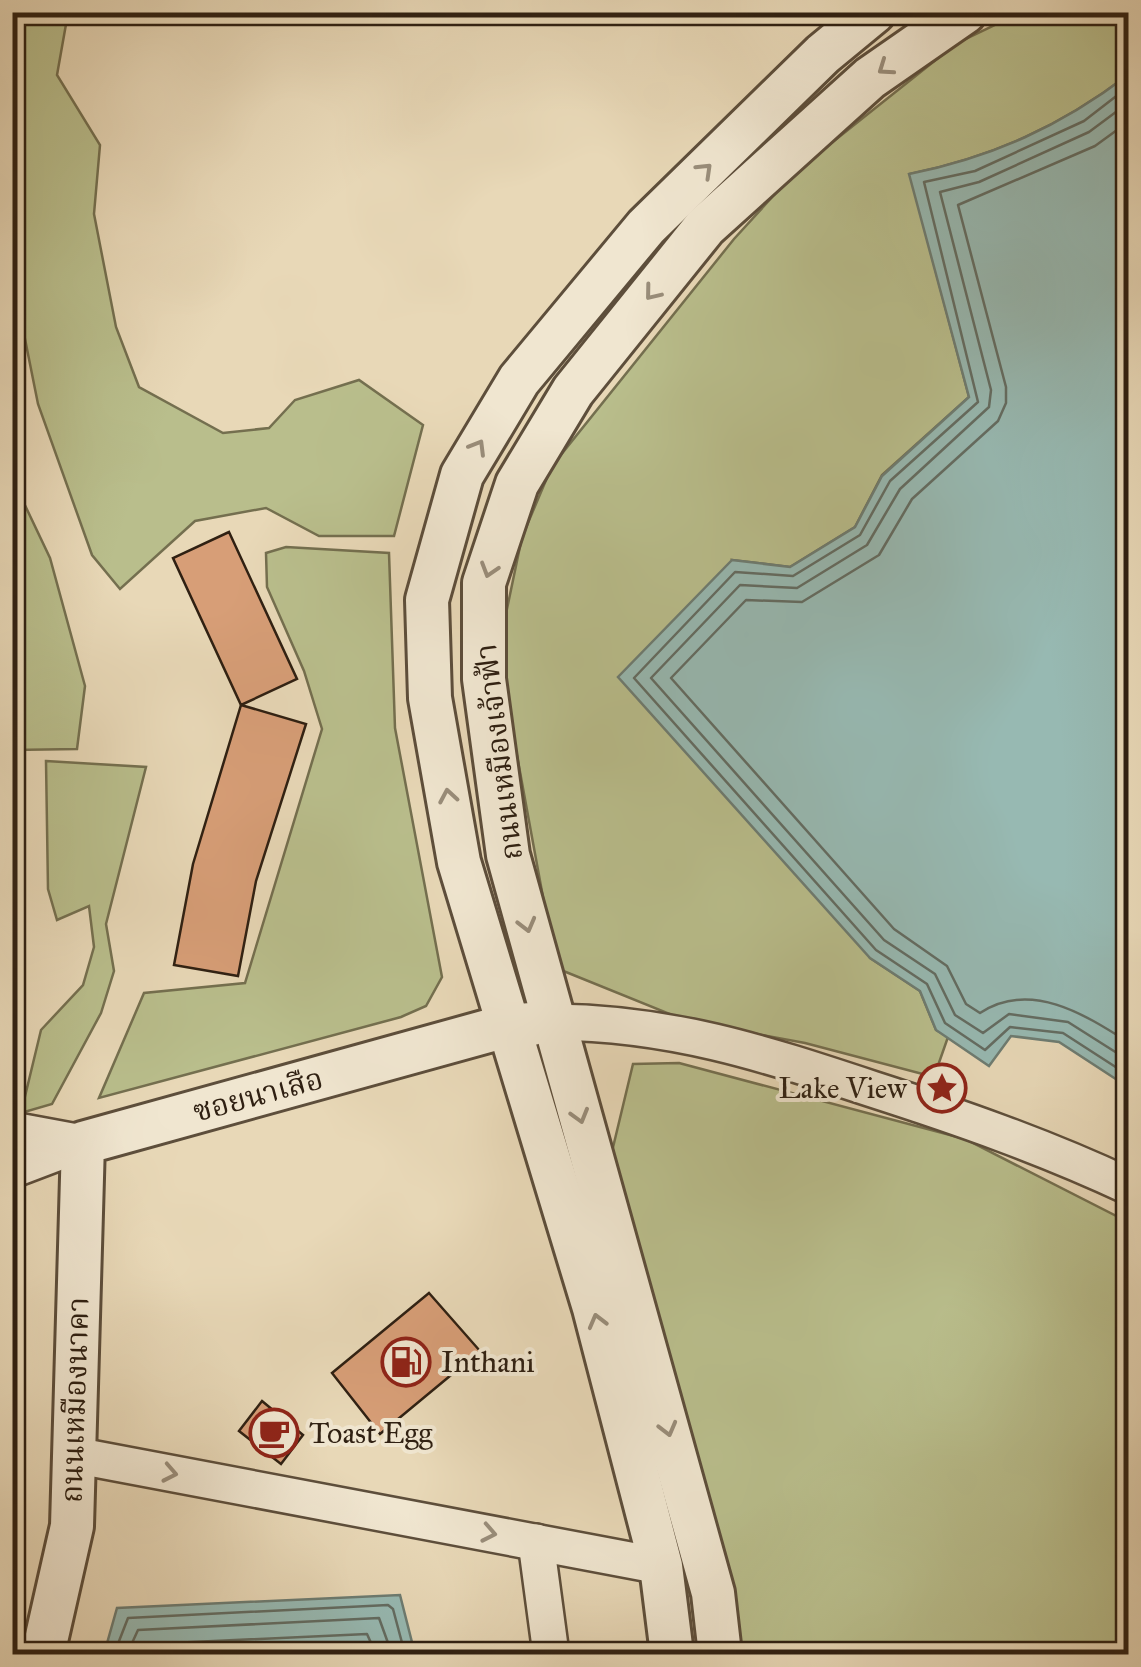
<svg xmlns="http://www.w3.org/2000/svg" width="1141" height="1667" font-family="'IM FELL Great Primer','Noto Serif Thai',serif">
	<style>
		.green { fill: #b9be8c; stroke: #746f4f; stroke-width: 2.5 }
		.water { fill: #97b9b2; stroke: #6d7c72; stroke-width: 2.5 }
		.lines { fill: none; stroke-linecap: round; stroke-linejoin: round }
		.shore { stroke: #636c62; stroke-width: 2.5 }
		.building { fill: #d79e77; stroke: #2f2012; stroke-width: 2.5 }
		.minor-casing { stroke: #5d4e3b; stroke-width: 40 }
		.tertiary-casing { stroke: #5d4e3b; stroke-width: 48 }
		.minor { stroke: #f0e6d0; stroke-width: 35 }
		.tertiary { stroke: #f0e6d0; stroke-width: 42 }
		.oneway { stroke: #998d7a }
		.labels { text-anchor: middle; stroke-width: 8; stroke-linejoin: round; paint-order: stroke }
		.street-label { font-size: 30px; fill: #2f2012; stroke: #f0e6d0 }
		.poi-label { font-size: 30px; fill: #2f2012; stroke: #f0e6d0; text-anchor: start }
	</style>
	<rect width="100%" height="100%" fill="#e8d8b7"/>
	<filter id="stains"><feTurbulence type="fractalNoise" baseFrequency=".002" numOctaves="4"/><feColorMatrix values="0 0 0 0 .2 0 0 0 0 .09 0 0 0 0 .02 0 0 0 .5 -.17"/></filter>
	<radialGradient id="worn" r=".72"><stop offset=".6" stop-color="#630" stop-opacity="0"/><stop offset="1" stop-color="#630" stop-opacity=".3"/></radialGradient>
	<g class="green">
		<path d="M12,13H68L57,75L100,145L94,214L116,327L139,387L223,433L269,428L295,400L359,380L423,425L394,536H319L266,508L195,521L120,589L92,555L38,404L14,284Z"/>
		<path d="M1020,13H1128V75C1061,126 993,157 910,174L969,397L882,475L855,527L790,567L732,560L870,958L920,991L936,1030L948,1037L934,1077L805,1043L687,1021L556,968L498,652L522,537L552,466L734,239L795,172L957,43Z"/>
		<path d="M13,480L50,558L85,686L77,749L13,750Z"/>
		<path d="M286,547L389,553L395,728L442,977L426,1006L401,1017L99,1098L144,993L245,983L322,729L304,671L267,587L266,553Z"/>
		<path d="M46,761L146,767L106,924L114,971L101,1013L52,1104L21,1113L41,1030L83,985L94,947L89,906L57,920L48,889Z"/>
		<path d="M679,1063L965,1139L1128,1222V1654H737L609,1164L633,1064Z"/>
	</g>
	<g class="water">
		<path d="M1128,75V1087L1059,1042L1011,1036L989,1066L936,1030L920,991L870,958L618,677L732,560L790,567L855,527L882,476L969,397L909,174C993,157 1061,126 1128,75Z"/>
		<path d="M400,1595L415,1654H104L117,1608Z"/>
	</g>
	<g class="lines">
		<g class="shore">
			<path d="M1128,87L1084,121L975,171L924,182L978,402L890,481L860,535L793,576L735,572L634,678L876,950L927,984L945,1023L985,1050L1010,1027L1063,1033L1128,1075"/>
			<path d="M1128,103L1089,132L979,182L940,192L991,390L989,407L900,489L867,545L797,588L740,585L651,678L884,940L935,974L955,1015L983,1033L1009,1014L1068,1022L1128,1060"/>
			<path d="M1128,122L1095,146L958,205L1006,387V403L998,421L912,499L879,555L802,602L746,600L671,678L894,929L947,966L966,1004L980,1013C1030,980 1084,1014 1128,1042"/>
			<path d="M114,1654L128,1618L388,1605L393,1609L405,1654"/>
			<path d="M127,1654L138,1630L379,1618L392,1654"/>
			<path d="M143,1654L150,1644L367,1634L376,1654"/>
		</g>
	</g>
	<g class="building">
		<path d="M229,532L297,679L241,705L173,558Z"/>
		<path d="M241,705L306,724L256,881L238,976L174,965L193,864Z"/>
		<path d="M429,1293L480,1351L380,1434L332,1373Z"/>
		<path d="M262,1401L303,1435L281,1464L239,1431Z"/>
	</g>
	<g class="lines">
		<g class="minor-casing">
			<g id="minor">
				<path d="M553,1022C671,1023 760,1052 872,1089C959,1117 1045,1147 1128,1186"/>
				<path d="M12,1130L82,1143"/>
				<path d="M12,1170L83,1143"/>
				<path d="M74,1455L661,1566"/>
				<path d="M536,1542L551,1654"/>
			</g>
		</g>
		<g class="tertiary-casing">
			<g id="tertiary">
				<path d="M43,1654L72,1526L83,1143L506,1026L532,1024"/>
				<path d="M672,1654L661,1566L594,1308L459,862L430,698L427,600L462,475L519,380L646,227L823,54L874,12"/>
				<path d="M720,1654L713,1593L508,855L484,679V583L517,484L573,391L705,227L870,78L965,12"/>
			</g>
		</g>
		<use href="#minor" class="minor"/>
		<use href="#tertiary" class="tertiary"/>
	</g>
	<defs><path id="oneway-chevron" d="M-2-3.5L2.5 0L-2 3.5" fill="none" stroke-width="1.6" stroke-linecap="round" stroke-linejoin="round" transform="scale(2.5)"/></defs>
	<g class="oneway">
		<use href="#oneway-chevron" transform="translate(885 68) rotate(145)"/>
		<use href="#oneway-chevron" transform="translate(705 170) rotate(-44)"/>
		<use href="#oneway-chevron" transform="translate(652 293) rotate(129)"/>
		<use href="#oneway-chevron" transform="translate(478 447) rotate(-59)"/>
		<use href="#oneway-chevron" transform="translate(489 570) rotate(107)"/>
		<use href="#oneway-chevron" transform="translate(448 796) rotate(-100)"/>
		<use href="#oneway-chevron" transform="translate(527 925) rotate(75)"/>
		<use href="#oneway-chevron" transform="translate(580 1116) rotate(74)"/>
		<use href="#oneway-chevron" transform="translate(597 1321) rotate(-105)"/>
		<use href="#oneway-chevron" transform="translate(668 1429) rotate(75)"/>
		<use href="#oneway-chevron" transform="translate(170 1473) rotate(11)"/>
		<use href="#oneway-chevron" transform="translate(489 1533) rotate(11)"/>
	</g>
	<defs>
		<g id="sight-ring" transform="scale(2.5)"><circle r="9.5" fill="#f0e6d0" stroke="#8f2418" stroke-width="1.5"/><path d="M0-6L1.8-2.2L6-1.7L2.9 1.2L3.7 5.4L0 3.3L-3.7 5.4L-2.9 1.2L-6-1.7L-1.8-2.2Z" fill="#8f2418"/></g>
		<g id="fuel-ring" transform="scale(2.5)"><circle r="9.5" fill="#f0e6d0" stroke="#8f2418" stroke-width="1.5"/><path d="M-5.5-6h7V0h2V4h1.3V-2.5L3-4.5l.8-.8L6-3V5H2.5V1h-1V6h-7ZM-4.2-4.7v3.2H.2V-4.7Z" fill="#8f2418"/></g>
		<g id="cafe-ring" transform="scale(2.5)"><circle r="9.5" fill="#f0e6d0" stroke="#8f2418" stroke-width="1.5"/><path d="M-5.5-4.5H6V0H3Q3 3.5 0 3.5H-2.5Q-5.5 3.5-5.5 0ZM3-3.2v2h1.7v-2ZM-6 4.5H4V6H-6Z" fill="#8f2418"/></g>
	</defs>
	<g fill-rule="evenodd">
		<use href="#sight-ring" x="942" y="1088"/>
		<use href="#fuel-ring" x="406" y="1362"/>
		<use href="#cafe-ring" x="274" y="1433"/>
	</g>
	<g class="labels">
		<g class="street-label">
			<text transform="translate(499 752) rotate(-97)" y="10">ถนนเหมืองเจ้าฟ้า</text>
			<text transform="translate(258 1095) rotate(-15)" y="10">ซอยนาเสือ</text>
			<text transform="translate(75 1400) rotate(-88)" y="10">ถนนเหมืองนาคา</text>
		</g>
		<g class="poi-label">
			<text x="907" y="1098" text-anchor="end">Lake View</text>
			<text x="441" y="1372">Inthani</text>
			<text x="309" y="1443">Toast Egg</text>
		</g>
	</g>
	<rect width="1141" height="1667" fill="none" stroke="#e8d8b7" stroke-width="50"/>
	<rect x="15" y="15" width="1111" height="1637" fill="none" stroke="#2f2012" stroke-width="5"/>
	<rect x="25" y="25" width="1091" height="1617" fill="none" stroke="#2f2012" stroke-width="2.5"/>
	<rect width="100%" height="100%" filter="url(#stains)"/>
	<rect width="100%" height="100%" fill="url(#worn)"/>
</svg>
